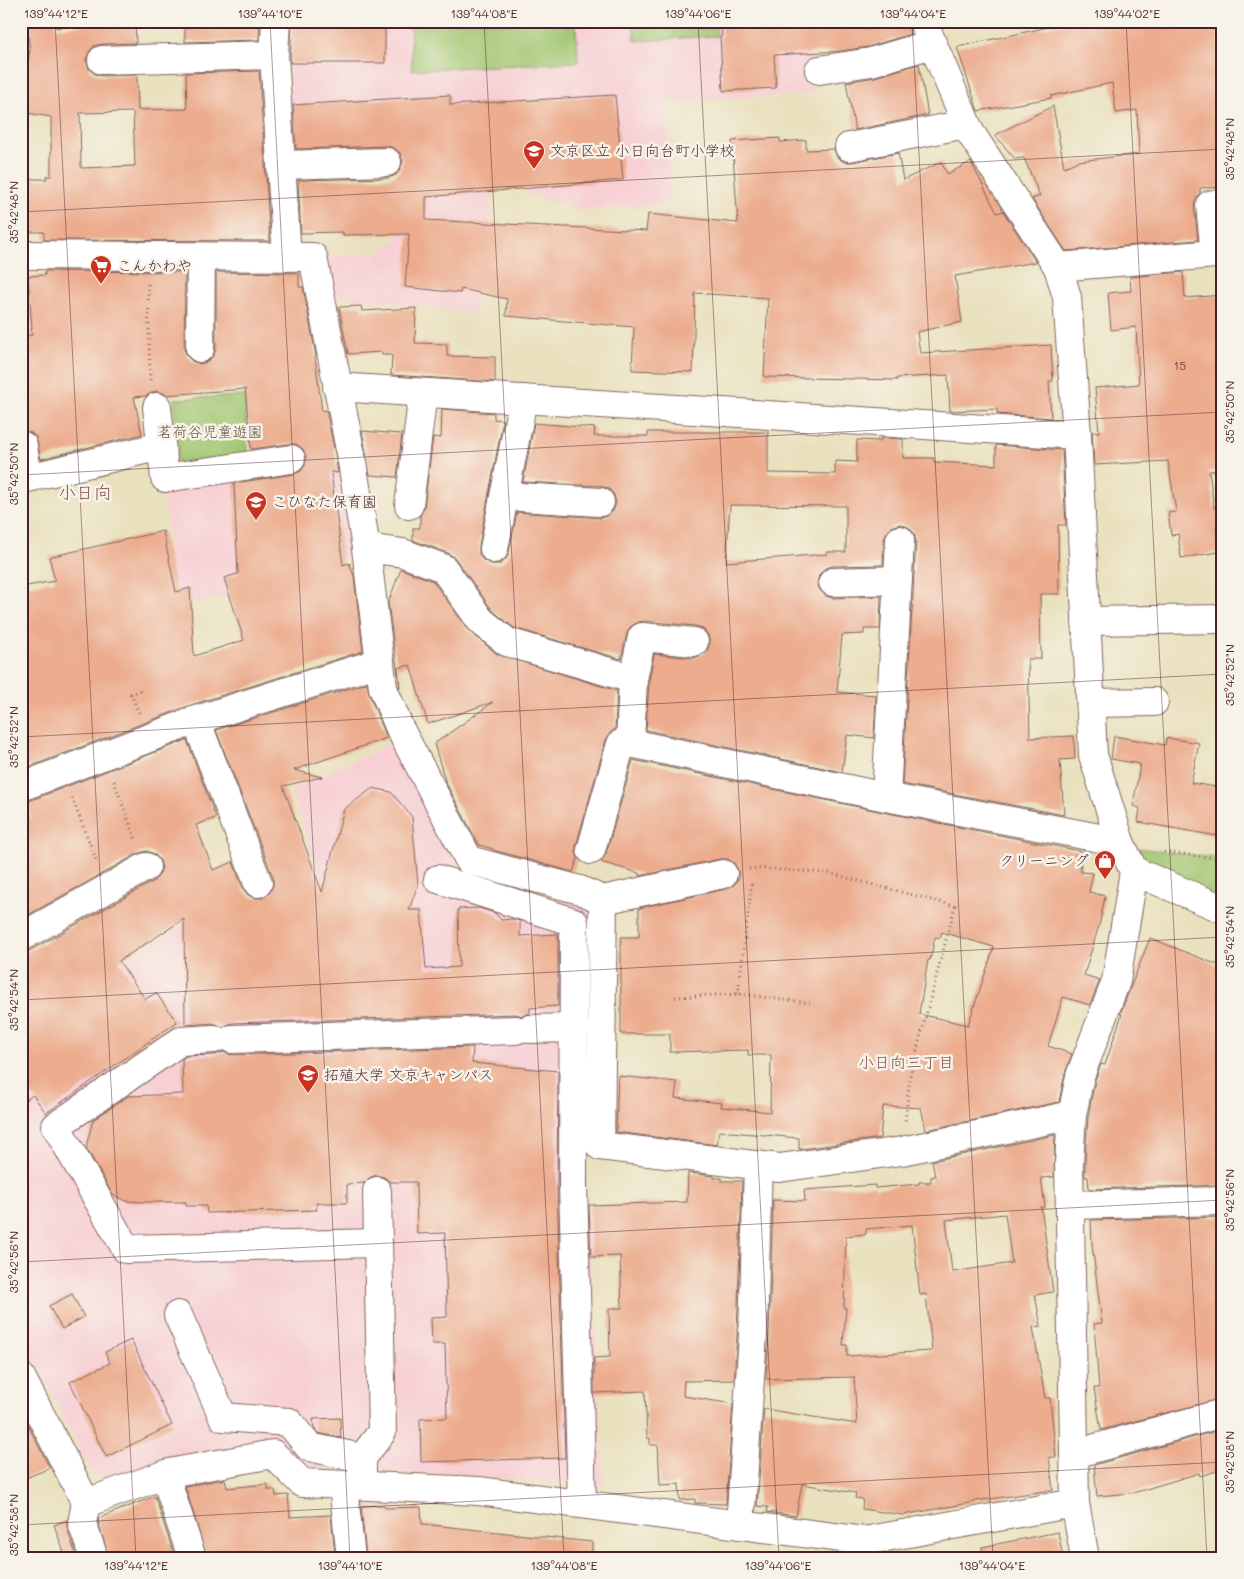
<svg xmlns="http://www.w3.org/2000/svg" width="1244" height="1579" font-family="Mali,'Klee One',sans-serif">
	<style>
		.built { fill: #f7cfd4 }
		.green { fill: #a3c873; stroke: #76744f }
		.building { fill: #ecac8d; fill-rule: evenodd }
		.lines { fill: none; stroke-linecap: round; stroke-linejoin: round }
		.minor-casing { stroke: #82635e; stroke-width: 30 }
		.path { stroke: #82635e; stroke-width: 3; stroke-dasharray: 1 4; stroke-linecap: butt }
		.minor { stroke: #fff; stroke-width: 28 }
		.ticks { fill: none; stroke: #4a1f2b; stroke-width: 1; stroke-opacity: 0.45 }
		.labels { text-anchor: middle; stroke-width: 5; stroke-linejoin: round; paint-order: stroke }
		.number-label { font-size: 12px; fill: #724244 }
		.poi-label { font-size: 15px; fill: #4a1f2b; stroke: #f7f3e8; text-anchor: start }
		.park-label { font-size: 15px; fill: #655241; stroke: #f7f3e8 }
		.neighbourhood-label { font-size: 16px; fill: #83504d; stroke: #f7f3e8 }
		.quarter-label { font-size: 18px; fill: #83504d; stroke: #f7f3e8 }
		.neatline { fill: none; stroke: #4a1f2b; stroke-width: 2 }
		.ticks-label { font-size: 12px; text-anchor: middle; fill: #4a1f2b }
	</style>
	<rect width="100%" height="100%" fill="#f7f3e8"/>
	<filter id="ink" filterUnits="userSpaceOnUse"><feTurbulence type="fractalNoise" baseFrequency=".02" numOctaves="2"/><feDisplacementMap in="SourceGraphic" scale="10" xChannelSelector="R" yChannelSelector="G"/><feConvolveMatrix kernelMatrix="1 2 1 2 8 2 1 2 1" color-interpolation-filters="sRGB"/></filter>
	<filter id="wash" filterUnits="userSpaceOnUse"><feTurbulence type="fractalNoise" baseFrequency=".0096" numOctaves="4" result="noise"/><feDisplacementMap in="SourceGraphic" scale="20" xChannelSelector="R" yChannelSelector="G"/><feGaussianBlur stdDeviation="1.12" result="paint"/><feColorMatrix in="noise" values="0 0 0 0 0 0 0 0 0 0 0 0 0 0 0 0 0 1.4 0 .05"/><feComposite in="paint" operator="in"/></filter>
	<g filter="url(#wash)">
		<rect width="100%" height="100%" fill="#e9e1be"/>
		<g class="built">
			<path d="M289,21H806L812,94L666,103L671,204L576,210L527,193V185L495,182L475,313L332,295L324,254H378L398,238L399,154L292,158L288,57Z"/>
			<path d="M338,463L351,556L268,574L260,593L175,605L163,485Z"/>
			<path d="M392,743L460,867L599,910L592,1154L585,1155L604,1485L424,1474L362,1468L305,1467L273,1443L114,1480L92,1475L21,1331V1035L60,1004L151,944L215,907L272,898L321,880L291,790Z"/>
		</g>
		<g class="green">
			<path d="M410,21H576L578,62L412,70Z"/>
			<path d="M634,21H716L717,36L635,41Z"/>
			<path d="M245,396L247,460L178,472L174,399Z"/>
			<path d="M1123,848L1146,849L1223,859V909Z"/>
		</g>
		<g id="blocks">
			<g class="building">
				<path d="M26,21H55L56,28L100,23V21H135L136,43L102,44L94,46L89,52L86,60L89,69L95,74L102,76L137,75L138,110L187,109L186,73L259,71L270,241L44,240V232H21V179H47L46,176H51V117L21,112V97L30,50ZM133,112L135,166L81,168L80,113Z"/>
				<path d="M185,21H260L259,40L185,42Z"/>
				<path d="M292,21H385V63H290Z"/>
				<path d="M721,21H907L910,34L868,47L841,51L774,55L776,88L723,91L720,37L722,36Z"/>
				<path d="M1076,21H1218L1219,53H1223V187L1200,188V193L1196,199L1194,206L1198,240L1066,251L1032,199L1040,196L1024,158L1015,159L995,135L1053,106L1064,167L1078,161L1139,154L1137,110L1116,113L1112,83L1051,96V98L978,111L957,47Z"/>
				<path d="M919,64L928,115L855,130L846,82L875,77Z"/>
				<path d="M450,95V105L615,95L623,180L426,197V220L646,231L648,214L738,223L732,141L780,138V142L806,140V150L834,149L837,157L844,162H852L898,153L903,180L941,162L947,174L971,162L997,213L1003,211L1036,262L955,276L962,322L917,332L920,353L1051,345L1053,381H1049L1051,418L997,414V409L950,411L948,375L897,378V380L764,377L768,298L695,293L693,372L632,370L634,327L506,316L507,299L461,289L460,293L405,287L409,234L343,235V232L301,233L298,180L388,178L396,175L400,170L403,161L400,153L394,148L387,146L296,149L293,105Z"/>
				<path d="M45,271L185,272L184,348L186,355L192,361L200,364L207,362L213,356L216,349V272L299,273V287H303L316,356L315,357L322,411L326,410L335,453L338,473L331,472L343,565L349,563L354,576L363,651L191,705L21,770V587L55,581L49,557L163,531L176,592L190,588L194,656L244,640L224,578L238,574L234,483L294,474L301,471L305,465L306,457L303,449L296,444H289L251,449L245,389L166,395L163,393L156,391L146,396L134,397L142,434L41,459L36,437L30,432L21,430V336L32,335L31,329H32L28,276L45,275Z"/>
				<path d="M1183,272L1185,298L1223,295V470L1209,471L1214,508L1223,506V525L1216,526L1219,552L1181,558L1178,534L1171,535L1168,513L1176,512L1168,461L1094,465L1092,432H1099L1095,388L1139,384L1136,327L1111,330L1108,293L1131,291L1130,277Z"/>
				<path d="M361,306L362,311L416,308L415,343L447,344V356L495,357V382L391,375L392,355H382V352L348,354L339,307Z"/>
				<path d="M442,409L494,413V419L503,420L479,546V554L483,560L492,564H500L506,559L509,552L517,512L600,518L607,516L613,511L616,503L614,495L609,489L601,486L523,482L534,423L595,428L594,436H648V432H768V473L835,474V461L857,462V440L881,441V438L903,439V458H934V462L996,465V445L1062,450L1066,525H1058L1059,594H1040L1041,659H1028L1030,738L1074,736L1075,759L1060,760L1064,815L902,784L916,541L914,533L908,527L901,524L893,526L887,532L884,539L883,565L832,566L824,569L819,575L817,583L820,590L826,596L833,598L881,596L880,629H864V634L842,635L837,692L876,695L874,738L847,735L842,772L646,730L649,681L654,654L692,658L700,656L707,651L710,643L708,635L703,629L696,626L644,621L637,622L630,627L627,633L621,659L514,628L492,610L455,558L448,553L413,540V528H420V516L424,507L433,437L441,438ZM730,505L846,506V552H827V554L726,562Z"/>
				<path d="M362,431L402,434L397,477L370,475Z"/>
				<path d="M401,569L433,581L468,630L497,654L617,691L615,730L611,732L606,740L576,846V853L578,857L573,872L493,850V849L479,845L446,783L434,744L493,702L428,724L410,665L398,668L400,688L388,603Z"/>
				<path d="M367,683L369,694L387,738L294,770L322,777L283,786L322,892L344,809L373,788L391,792L412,817L418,884L409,910H421L426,969L459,967L458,909L479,908L495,913L501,920L513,919L520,921V936L558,934V1006L530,1008V1013L522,1016L516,1014L232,1023L223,1027L213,1023L185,1025L184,919L119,961L145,999L156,993L177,1022L46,1113L33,1095L21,1103V953L29,951L154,881L159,875L162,868L160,860L154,854L147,851L139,853L21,919V823L32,818L26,802L187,740L216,818L196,825L213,870L233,862L243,889L248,895L255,898H263L270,892L273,885V877L216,730Z"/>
				<path d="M1114,736L1165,745L1166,738L1199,743L1191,783L1223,788V837L1138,822L1140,808L1133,806L1140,764L1111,759Z"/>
				<path d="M633,760L883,812L1080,851L1081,872L1093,873L1089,892L1105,896L1100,922L1084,975L1100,980L1090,1005L1063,997L1048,1046L1072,1054L1065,1073L1059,1102L926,1130L921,1108L883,1106L880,1138L801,1149H799V1138L719,1131L717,1145L616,1132L618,1076L677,1082L675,1098L722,1103L721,1107L770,1112L771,1055H748V1050L670,1052V1034H621V937H639V908L726,889L734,885L738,879V871L734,863L728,859H720L639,876V873L601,862L606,854ZM942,932L994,947L968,1025L919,1014L928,960H930L935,937L940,938Z"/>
				<path d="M1150,938L1223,967V1131L1220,1150L1222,1185L1089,1189L1088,1177H1085V1162L1088,1117L1095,1080L1101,1064L1105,1065L1122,1014H1120Z"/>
				<path d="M473,1047L472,1063L558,1071L557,1185L565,1458L421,1462L420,1419L447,1418L445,1344H432L431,1318L447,1317L445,1233L417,1234L416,1182H390L384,1177L376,1175L369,1178L364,1183L347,1184V1203H316L317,1210L207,1213L206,1206H186V1202H142L126,1201L113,1195L87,1149V1143L93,1120L128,1096L183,1094L182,1059L186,1056L215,1055L223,1052L232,1055Z"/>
				<path d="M1055,1135L1054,1177L1041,1178L1045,1207H1041L1053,1292L1035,1295L1041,1326L1033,1327L1045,1398H1050L1056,1457H1049L1053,1490L975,1501V1502L903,1515L862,1509L863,1499L855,1498L856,1493L802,1484L796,1516L767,1512L768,1507L757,1506L764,1409L857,1424L854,1377L766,1379L769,1336L773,1200L805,1201L804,1190L875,1185V1188L919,1184V1182H931V1177L935,1176L932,1161ZM1005,1214L1012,1263L952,1272L946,1220ZM912,1225L920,1295L926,1294L932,1351L847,1356V1345H843L846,1308H844L846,1236L866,1234V1229Z"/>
				<path d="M688,1173L714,1176V1178H722V1181H742L737,1334L734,1380L684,1381L683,1396L733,1404L726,1504L695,1503V1499L680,1500L679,1484L660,1485L658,1445H650V1438H647L645,1391L594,1393V1358L610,1357L609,1308H622L620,1256L591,1257L589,1205L687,1202Z"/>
				<path d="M1223,1217V1398L1101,1430L1094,1388H1099L1094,1324L1102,1323L1092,1244L1091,1220Z"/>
				<path d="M72,1294L84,1317L62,1329L49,1306Z"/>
				<path d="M131,1340L172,1425L106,1457L70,1382L110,1363L105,1352Z"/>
				<path d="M21,1412L50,1468L21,1480Z"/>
				<path d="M340,1418L341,1438L318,1433L314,1428L313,1419Z"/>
				<path d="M1223,1429V1469L1200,1476L1199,1473L1133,1493L1097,1496L1094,1465Z"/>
				<path d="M225,1479L227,1488L268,1484V1490H275L276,1496L288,1495L290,1517L331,1515L335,1555L300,1558H207L185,1486Z"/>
				<path d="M155,1496L175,1558H109L98,1522L99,1518Z"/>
				<path d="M384,1505L385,1508L421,1507L422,1524L592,1542V1558H366L361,1506Z"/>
				<path d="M67,1520V1528L77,1558H66L54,1525Z"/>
				<path d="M1058,1532L1063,1558H983L982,1547Z"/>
			</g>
		</g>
	</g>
	<g filter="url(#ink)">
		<use href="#blocks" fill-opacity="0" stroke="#82635e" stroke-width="1"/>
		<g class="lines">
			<g class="minor-casing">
				<g id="minor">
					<path d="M276,21L274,55L287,257"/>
					<path d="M923,21L970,132L1058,267L1067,297L1077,435L1093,755L1120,842L1134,871L1116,981L1080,1076L1072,1115L1069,1162L1075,1503L1085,1558"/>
					<path d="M102,60L274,55"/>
					<path d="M819,70L871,62L932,44"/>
					<path d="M849,147L966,124"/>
					<path d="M281,165L387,162"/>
					<path d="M21,255L313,257L350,450L366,548L383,688L400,729L469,860L580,890L603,900L723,874"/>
					<path d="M1058,267L1215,254L1210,205L1223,202"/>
					<path d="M200,348L201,257"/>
					<path d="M337,387L1077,435"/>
					<path d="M157,407L165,478L291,459"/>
					<path d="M21,446H23L28,478L161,446"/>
					<path d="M504,496L600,502"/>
					<path d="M409,505L423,393"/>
					<path d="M366,548L403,553L443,568L481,621L507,642L633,679L630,743L886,797L1120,842"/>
					<path d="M494,549L523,399"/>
					<path d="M833,582L898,580"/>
					<path d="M1086,621L1223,619"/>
					<path d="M633,679L642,637L694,642"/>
					<path d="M1091,703L1154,702"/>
					<path d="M196,720L258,883"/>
					<path d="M21,787L196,720L380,662"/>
					<path d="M886,797L900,540"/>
					<path d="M591,850L621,744L630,743"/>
					<path d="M1134,871L1223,909"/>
					<path d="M438,879L574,922L573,1185L582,1504"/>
					<path d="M603,900L600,1146L779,1168L902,1151L1072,1115"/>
					<path d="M21,937L146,867"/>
					<path d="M530,1029L575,1028"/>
					<path d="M214,1039L181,1041L56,1126L126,1249L378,1243"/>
					<path d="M232,1039L516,1030"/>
					<path d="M1070,1205L1223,1201"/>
					<path d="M178,1315L223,1417L289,1422L309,1447L362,1458"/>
					<path d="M21,1377L86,1503L82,1523L94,1558"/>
					<path d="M1074,1454L1223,1413"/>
					<path d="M165,1475L192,1558"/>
					<path d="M343,1485L351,1558"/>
					<path d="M362,1485V1458L382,1432L377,1191"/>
					<path d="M86,1503L169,1473L273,1454L302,1483L479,1491L864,1541L1075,1503"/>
					<path d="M740,1525L753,1335L758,1165"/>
				</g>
			</g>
			<g class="path">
				<path d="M148,284L150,380"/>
				<path d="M139,713L131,694L142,690"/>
				<path d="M114,781L136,841"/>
				<path d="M72,798L97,862"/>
				<path d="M1164,852L1223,859"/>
				<path d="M749,869L753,868L829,873L955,906L910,1076L905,1123"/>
				<path d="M738,994L752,881"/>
				<path d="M675,997L738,994L810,1003"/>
			</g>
			<use href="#minor" class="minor"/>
		</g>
	</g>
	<path class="ticks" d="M55,21L136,1558M270,21L350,1558M484,21L564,1558M698,21L779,1558M912,21L993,1558M1126,21L1207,1558M21,212L1223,149M21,475L1223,412M21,737L1223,674M21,1000L1223,937M21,1262L1223,1200M21,1525L1223,1462"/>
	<defs>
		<g id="school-pin" transform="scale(1.125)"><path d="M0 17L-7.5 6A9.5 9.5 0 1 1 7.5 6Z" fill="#c8321e" stroke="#f7f3e8"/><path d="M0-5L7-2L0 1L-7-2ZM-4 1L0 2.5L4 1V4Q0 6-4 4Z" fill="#fff"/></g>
		<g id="supermarket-pin" transform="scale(1.125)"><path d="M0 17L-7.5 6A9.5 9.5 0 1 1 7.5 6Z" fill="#c8321e" stroke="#f7f3e8"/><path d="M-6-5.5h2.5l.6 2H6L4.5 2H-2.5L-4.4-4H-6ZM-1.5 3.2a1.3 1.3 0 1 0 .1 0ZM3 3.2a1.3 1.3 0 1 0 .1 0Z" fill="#fff"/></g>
		<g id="shop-pin" transform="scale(1.125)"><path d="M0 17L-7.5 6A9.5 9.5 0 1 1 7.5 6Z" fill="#c8321e" stroke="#f7f3e8"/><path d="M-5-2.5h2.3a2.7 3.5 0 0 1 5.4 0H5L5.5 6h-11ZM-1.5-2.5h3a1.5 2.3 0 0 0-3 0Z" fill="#fff"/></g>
		<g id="university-pin" transform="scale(1.125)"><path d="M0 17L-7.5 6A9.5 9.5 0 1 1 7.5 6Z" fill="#c8321e" stroke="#f7f3e8"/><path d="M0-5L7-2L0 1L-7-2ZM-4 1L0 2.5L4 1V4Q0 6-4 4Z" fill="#fff"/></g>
	</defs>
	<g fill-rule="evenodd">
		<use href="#school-pin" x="534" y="151"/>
		<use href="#supermarket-pin" x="101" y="266"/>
		<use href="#school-pin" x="256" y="502"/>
		<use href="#shop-pin" x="1105" y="861"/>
		<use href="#university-pin" x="308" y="1075"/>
	</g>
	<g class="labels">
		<g class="number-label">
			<text x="1180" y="370">15</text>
		</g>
		<g class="poi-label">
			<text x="550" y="156">文京区立 小日向台町小学校</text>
			<text x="117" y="271">こんかわや</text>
			<text x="272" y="507">こひなた保育園</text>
			<text x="1089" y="866" text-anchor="end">クリーニング</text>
			<text x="324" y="1080">拓殖大学 文京キャンパス</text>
		</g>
		<g class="park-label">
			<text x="210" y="437">茗荷谷児童遊園</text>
		</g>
		<g class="neighbourhood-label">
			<text x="906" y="1068">小日向三丁目</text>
		</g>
		<g class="quarter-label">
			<text x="85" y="499">小日向</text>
		</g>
	</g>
	<rect width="1244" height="1579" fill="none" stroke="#f7f3e8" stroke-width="55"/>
	<rect x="28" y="28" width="1188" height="1524" class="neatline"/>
	<g class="ticks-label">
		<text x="56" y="18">139°44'12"E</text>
		<text x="270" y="18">139°44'10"E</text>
		<text x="484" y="18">139°44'08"E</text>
		<text x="698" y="18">139°44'06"E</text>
		<text x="913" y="18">139°44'04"E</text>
		<text x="1127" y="18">139°44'02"E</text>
		<text transform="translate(1230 149) rotate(-90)" y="4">35°42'48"N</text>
		<text transform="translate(14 212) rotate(-90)" y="4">35°42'48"N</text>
		<text transform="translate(1230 412) rotate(-90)" y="4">35°42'50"N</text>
		<text transform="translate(14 474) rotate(-90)" y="4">35°42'50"N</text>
		<text transform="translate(1230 675) rotate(-90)" y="4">35°42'52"N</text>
		<text transform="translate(14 737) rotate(-90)" y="4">35°42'52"N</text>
		<text transform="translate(1230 937) rotate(-90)" y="4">35°42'54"N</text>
		<text transform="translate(14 1000) rotate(-90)" y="4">35°42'54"N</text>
		<text transform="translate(1230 1200) rotate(-90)" y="4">35°42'56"N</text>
		<text transform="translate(14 1262) rotate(-90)" y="4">35°42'56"N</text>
		<text transform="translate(1230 1462) rotate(-90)" y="4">35°42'58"N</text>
		<text transform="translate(14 1525) rotate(-90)" y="4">35°42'58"N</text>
		<text x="136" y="1570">139°44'12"E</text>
		<text x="350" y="1570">139°44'10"E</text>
		<text x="564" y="1570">139°44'08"E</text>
		<text x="778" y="1570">139°44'06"E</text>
		<text x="992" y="1570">139°44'04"E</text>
	</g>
</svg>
